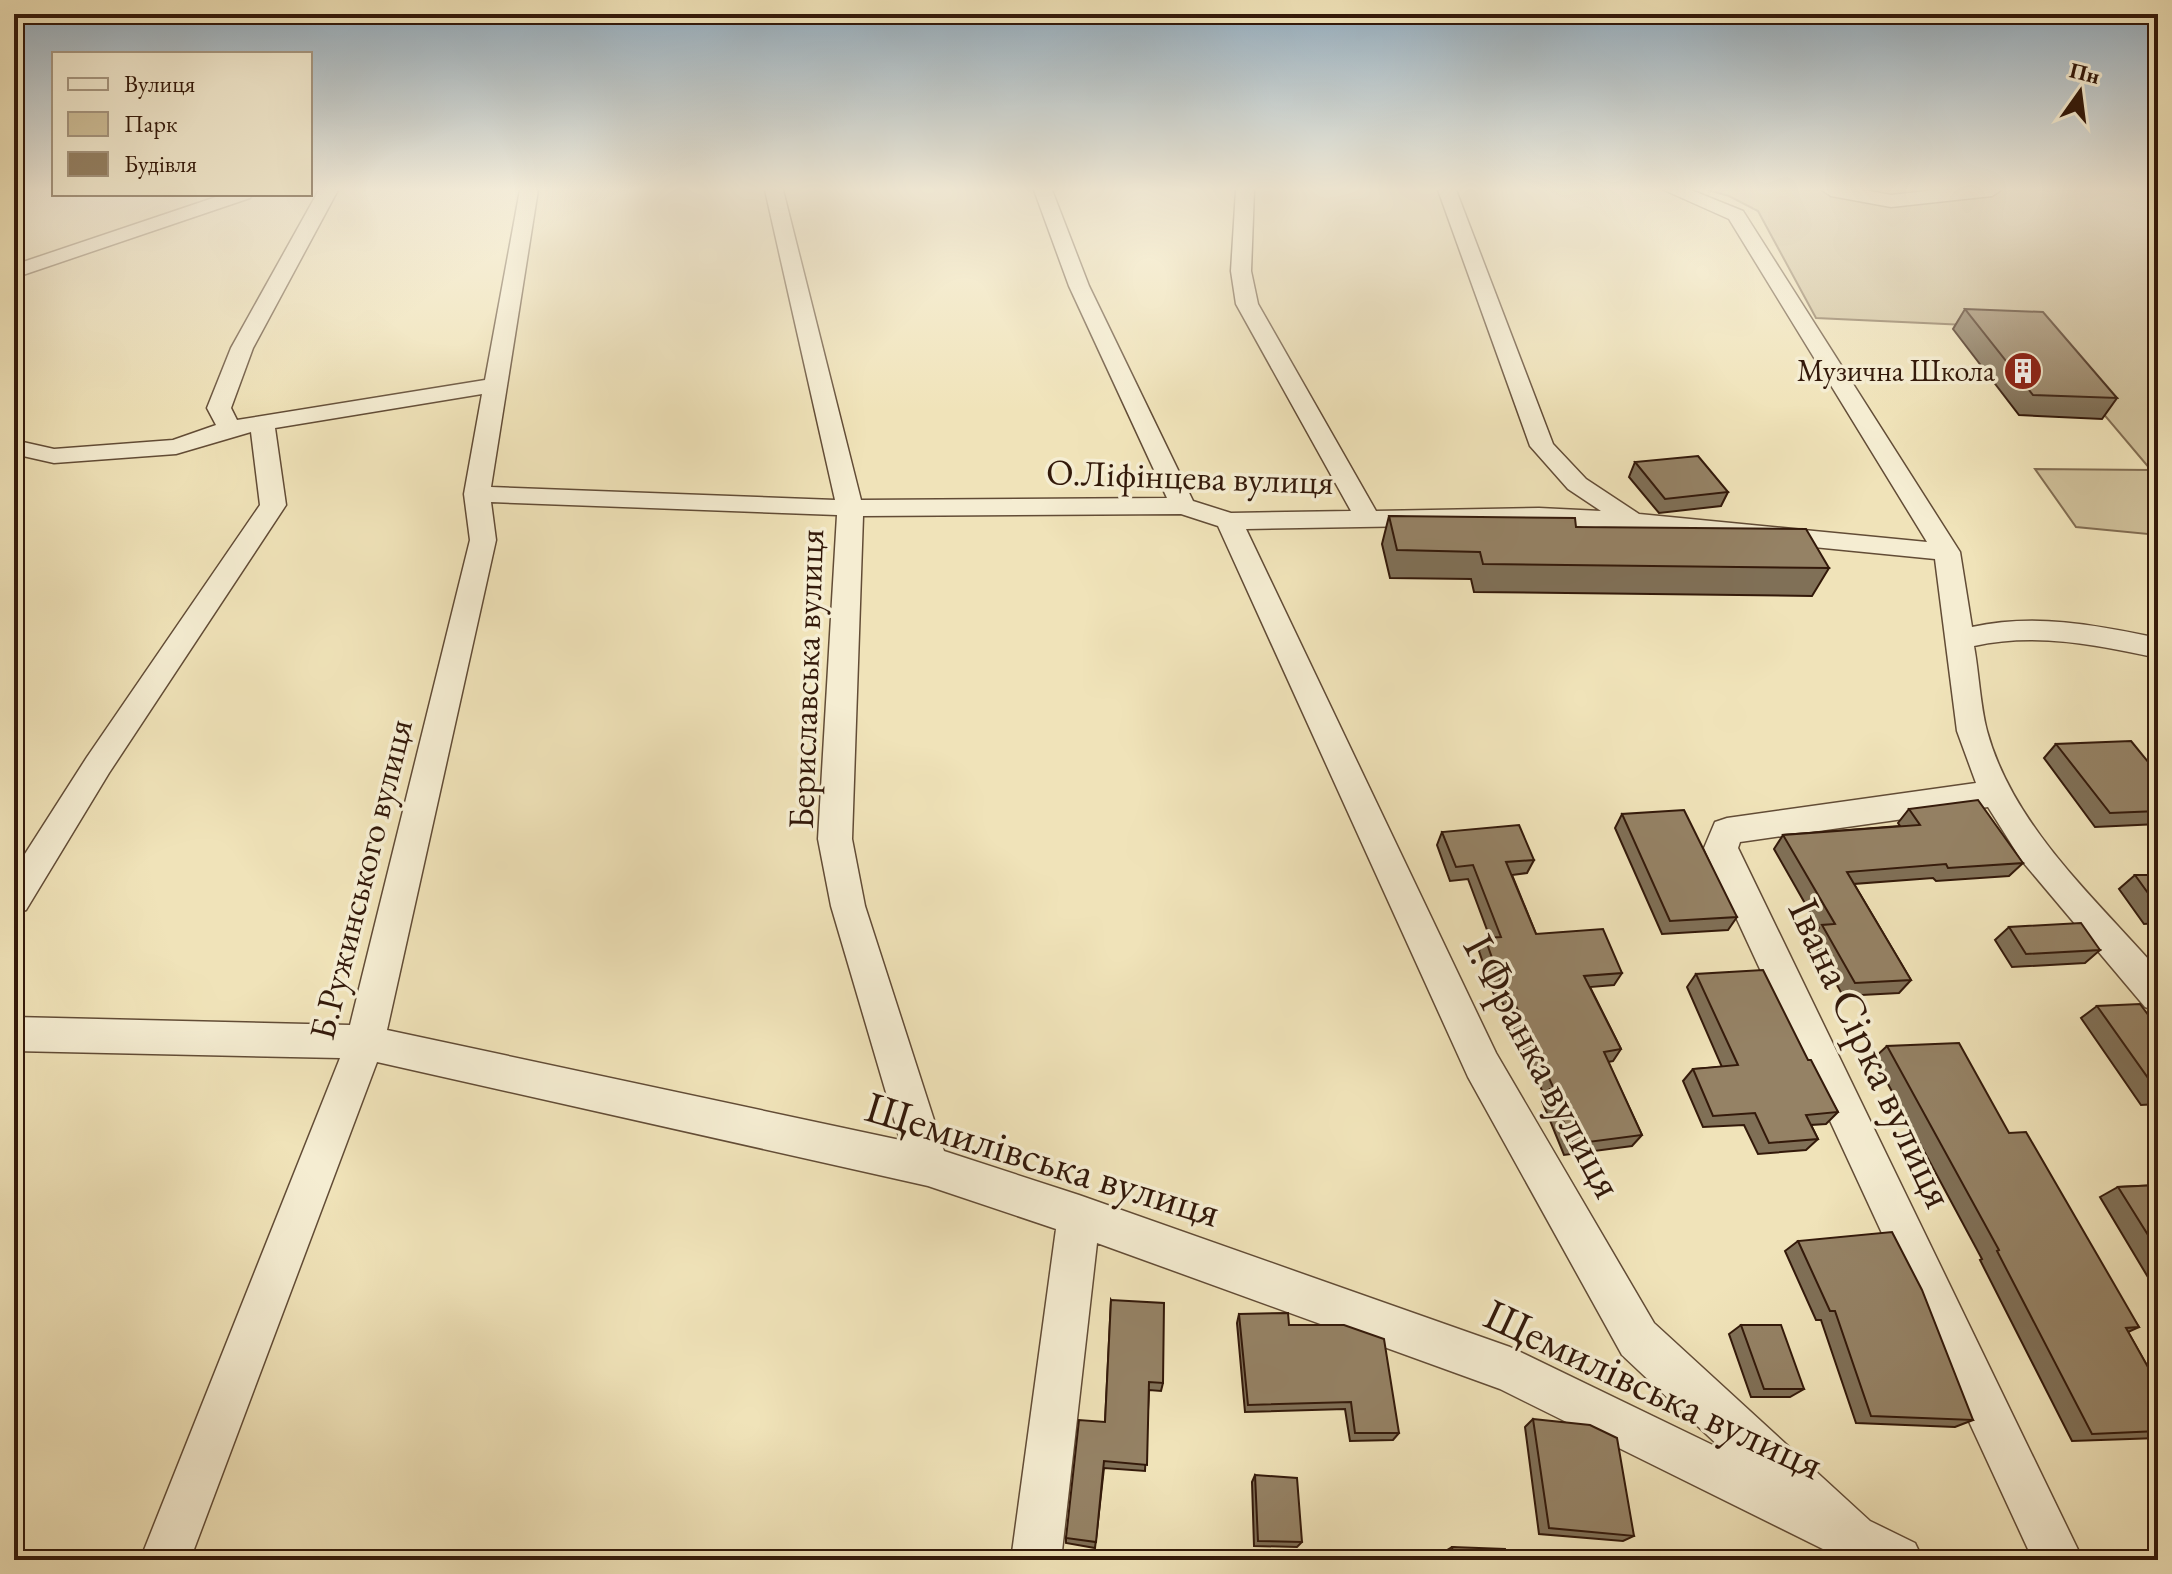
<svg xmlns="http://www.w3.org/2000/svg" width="2172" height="1574" font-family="'EB Garamond',serif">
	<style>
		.green { fill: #d0c19b; stroke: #826d52; stroke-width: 2 }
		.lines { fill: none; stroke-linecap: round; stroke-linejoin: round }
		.minor-casing { stroke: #624c36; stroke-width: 3 }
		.minor { fill: #f5edd2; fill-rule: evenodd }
		.wall { fill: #807057; stroke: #33190a; stroke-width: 2 }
		.building { fill: #958265; stroke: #33190a; stroke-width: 2 }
		.labels { text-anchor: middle; stroke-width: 7; stroke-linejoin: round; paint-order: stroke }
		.far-poi-label { font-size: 30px; fill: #33190a; stroke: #f5edd2; text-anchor: end }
		.street-label { font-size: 36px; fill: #33190a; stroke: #f5edd2 }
		.near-street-label { font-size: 44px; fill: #33190a; stroke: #f5edd2 }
	</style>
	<rect width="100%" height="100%" fill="#f0e3b9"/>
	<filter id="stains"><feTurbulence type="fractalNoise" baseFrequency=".0025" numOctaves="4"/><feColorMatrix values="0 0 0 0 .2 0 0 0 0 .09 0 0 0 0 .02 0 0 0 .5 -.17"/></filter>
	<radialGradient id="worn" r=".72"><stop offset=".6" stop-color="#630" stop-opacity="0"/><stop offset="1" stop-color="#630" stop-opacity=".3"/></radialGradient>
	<path class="green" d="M1708,190H2158V535L2076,527L2035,469L2151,470L2031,328L1816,318L1758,211L1729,196Z"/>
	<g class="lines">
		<g class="minor-casing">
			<g id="minor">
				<path d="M319,190H338L253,348L231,408L237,420L485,380L520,190H538L491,487L835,500L765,190H783L861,500L1167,498L1069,286L1034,190H1052L1089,286L1193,501L1231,513L1351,511L1236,304L1231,271L1236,190H1254L1251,271L1258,304L1376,511L1539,508L1601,511L1568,489L1530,446L1438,190H1456L1553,444L1586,479L1639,514L1927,542L1729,219L1664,190H1691L1743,211L1960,552L1972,627C2035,613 2096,625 2158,638V658C2097,645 2036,632 1974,646C1979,673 1980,704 1987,731C2013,826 2095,898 2158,970V1012L2145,1007L2022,861L1988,807L1740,842L1738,848L2083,1560H2033L1704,848L1715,822L1727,818L1976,783L1957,731L1935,559L1633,529L1539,524L1246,529L1496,1053L1654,1323L1870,1521L1915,1543L1923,1560H1845L1500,1389L1097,1243L1061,1560H1011L1056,1229L928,1186L377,1062L190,1560H140L340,1058L14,1051V1017L350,1025L470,540L464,494L482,394L275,428L286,505L109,773L26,910L14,914V871L87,757L260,505L251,432L176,454L54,463L14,454V440L54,449L173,440L216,425L207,408L231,348ZM491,502L837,515L818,839L831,906L900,1140L387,1030L496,540ZM1181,514L1218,526L1468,1077L1622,1355L1723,1450L1510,1347L1079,1195L944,1151L865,906L852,839L863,516Z"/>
				<path d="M1822,190H1864L1891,195L1936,190H2001L1992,196L1891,207L1831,196Z"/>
				<path d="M225,194H252L250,198L14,278V265Z"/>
			</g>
		</g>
		<use href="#minor" class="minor"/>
	</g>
	<g class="wall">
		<path d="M1965,309L2117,398L2102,419L2019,415L1953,329Z"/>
		<path d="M1635,462L1728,492L1721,506L1659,513L1629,477Z"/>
		<path d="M1389,516L1576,527L1829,568L1812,596L1474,592L1471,579L1390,578L1382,544Z"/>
		<path d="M2056,744L2158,774V824L2095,827L2044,758Z"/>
		<path d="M1909,809L2023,863L2009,876L1936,881L1933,878L1854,884L1911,980L1899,993L1843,996L1811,938L1819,928L1774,849L1783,835L1900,826L1898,823Z"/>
		<path d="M1622,814L1737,917L1728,930L1662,934L1615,828Z"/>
		<path d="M1442,832L1534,860L1527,873L1512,875L1536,934L1622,973L1614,985L1590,987L1621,1049L1613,1061L1608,1062L1642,1135L1632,1146L1564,1155L1542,1101L1545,1097L1499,995H1494L1479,951L1485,938H1490L1468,879L1450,881L1437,845Z"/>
		<path d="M2135,875H2158V923L2144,924L2119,889Z"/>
		<path d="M2009,927L2100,950L2085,963L2012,967L1995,940Z"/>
		<path d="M1696,974L1808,1060L1838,1112L1826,1124L1811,1125L1818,1139L1806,1150L1758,1154L1744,1125L1703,1127L1683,1081L1693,1069L1722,1067L1687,987Z"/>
		<path d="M2097,1006L2158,1028V1104L2141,1105L2081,1018Z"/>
		<path d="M1887,1046L2009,1133L2139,1327L2128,1332L2158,1385V1438L2072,1441L1980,1260L1982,1259L1874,1058Z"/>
		<path d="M2158,1185V1294L2100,1197L2118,1187Z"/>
		<path d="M1798,1241L1973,1420L1955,1427L1856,1423L1821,1320H1816L1785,1251Z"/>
		<path d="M1111,1300L1163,1383L1161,1391L1149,1390L1145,1471L1104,1468L1095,1548L1066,1543V1538L1105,1422Z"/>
		<path d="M1239,1314L1289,1325L1399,1433L1393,1440L1350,1441L1345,1409L1245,1412L1237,1323Z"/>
		<path d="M1741,1325L1804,1389L1790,1397H1751L1729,1334Z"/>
		<path d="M1533,1419L1634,1536L1623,1541L1539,1534L1525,1427Z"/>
		<path d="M1255,1475L1302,1542L1297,1547L1254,1546L1252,1482Z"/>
		<path d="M1452,1547L1507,1560H1446L1444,1552Z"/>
	</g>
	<g class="building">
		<path d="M1965,309L2043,312L2117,398L2033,395Z"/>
		<path d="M1698,456L1728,492L1665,499L1635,462Z"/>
		<path d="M1389,516L1575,518L1576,527L1806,529L1829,568L1483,564L1480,552L1397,550Z"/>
		<path d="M2131,741L2158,774V811L2110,813L2056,744Z"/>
		<path d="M1978,800L2023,863L1948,868L1946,864L1847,872L1911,980L1855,983L1822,925L1835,924L1783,835L1920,825L1909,809Z"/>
		<path d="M1684,810L1737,917L1670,921L1622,814Z"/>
		<path d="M1519,825L1534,860L1506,862L1536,934L1603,929L1622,973L1584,976L1621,1049L1604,1052L1642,1135L1573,1144L1550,1089H1554L1505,982L1501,983L1485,938L1501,937L1473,865L1456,867L1442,832Z"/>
		<path d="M2135,875H2158V907Z"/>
		<path d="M2081,923L2100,950L2026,954L2009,927Z"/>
		<path d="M1763,970L1808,1060H1811L1838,1112L1806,1115L1818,1139L1769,1143L1755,1113L1713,1116L1693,1069L1738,1065L1696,974Z"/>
		<path d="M2140,1004L2158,1028V1092L2097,1006Z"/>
		<path d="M1959,1043L2009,1133L2026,1132L2139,1327L2126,1328L2158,1385V1431L2092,1434L1997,1251L1999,1250L1887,1046Z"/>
		<path d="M2158,1185V1251L2118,1187Z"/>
		<path d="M1892,1232L1922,1290L1973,1420L1871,1416L1835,1311H1830L1798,1241Z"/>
		<path d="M1111,1300L1164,1303L1163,1383L1149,1382L1147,1465L1104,1461L1096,1542L1066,1538L1079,1420L1105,1422Z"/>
		<path d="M1288,1313L1289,1325H1344L1384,1339L1399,1433H1355L1351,1402L1248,1405L1239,1314Z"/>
		<path d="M1741,1325H1781L1804,1389H1764Z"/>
		<path d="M1533,1419L1590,1425L1617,1438L1634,1536L1549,1528Z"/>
		<path d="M1255,1475L1297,1478L1302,1542L1258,1541Z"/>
		<path d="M1452,1547L1505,1549L1507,1560H1454Z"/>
	</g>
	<linearGradient id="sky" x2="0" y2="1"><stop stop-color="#91abbe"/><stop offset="0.46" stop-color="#f8f2e0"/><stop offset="1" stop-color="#f8f2e0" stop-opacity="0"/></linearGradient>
	<rect width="2172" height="411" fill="url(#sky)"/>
	<defs>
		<g id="building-disc" transform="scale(2)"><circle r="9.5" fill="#8f2418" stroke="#f5edd2"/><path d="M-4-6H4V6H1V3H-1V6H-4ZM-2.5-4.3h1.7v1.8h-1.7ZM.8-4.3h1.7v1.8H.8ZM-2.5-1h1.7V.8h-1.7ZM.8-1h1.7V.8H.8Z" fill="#fff"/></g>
	</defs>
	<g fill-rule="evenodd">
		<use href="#building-disc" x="2023" y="371"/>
	</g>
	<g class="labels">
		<g class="far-poi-label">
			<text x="1995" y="381">Музична Школа</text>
		</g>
		<g class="street-label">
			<text transform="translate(1190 476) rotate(2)" y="13">О.Ліфінцева вулиця</text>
			<text transform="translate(805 679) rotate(-88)" y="13">Бериславська вулиця</text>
			<text transform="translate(360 879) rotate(-76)" y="13">Б.Ружинського вулиця</text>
		</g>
		<g class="near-street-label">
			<text transform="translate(1872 1053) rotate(65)" y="15">Івана Сірка вулиця</text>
			<text transform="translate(1544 1066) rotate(62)" y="15">І.Франка вулиця</text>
			<text transform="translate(1043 1159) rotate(17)" y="15">Щемилівська вулиця</text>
			<text transform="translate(1654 1389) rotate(25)" y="15">Щемилівська вулиця</text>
		</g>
	</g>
	<rect width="2172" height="1574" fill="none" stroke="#f0e3b9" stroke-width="48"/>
	<rect x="16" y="16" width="2140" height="1542" fill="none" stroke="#33190a" stroke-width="4"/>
	<rect x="24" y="24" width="2124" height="1526" fill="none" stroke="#33190a" stroke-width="2"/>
	<rect x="52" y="52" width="260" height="144" fill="#f5edd2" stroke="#a79882" stroke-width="2"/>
	<rect x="68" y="78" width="40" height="12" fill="#f5edd2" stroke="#a79882" stroke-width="2"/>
	<text x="124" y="92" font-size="24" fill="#33190a">Вулиця</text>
	<rect x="68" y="112" width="40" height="24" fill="#d0c19b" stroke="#a79882" stroke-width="2"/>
	<text x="124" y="132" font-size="24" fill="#33190a">Парк</text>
	<rect x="68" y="152" width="40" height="24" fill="#958265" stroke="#a79882" stroke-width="2"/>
	<text x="124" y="172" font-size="24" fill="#33190a">Будівля</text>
	<g transform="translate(2080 92) rotate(14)" stroke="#f5edd2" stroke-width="6" paint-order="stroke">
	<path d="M0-6L14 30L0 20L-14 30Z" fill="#33190a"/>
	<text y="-12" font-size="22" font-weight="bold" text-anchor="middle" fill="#33190a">Пн</text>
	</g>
	<rect width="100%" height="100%" filter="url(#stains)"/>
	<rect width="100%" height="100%" fill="url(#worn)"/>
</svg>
